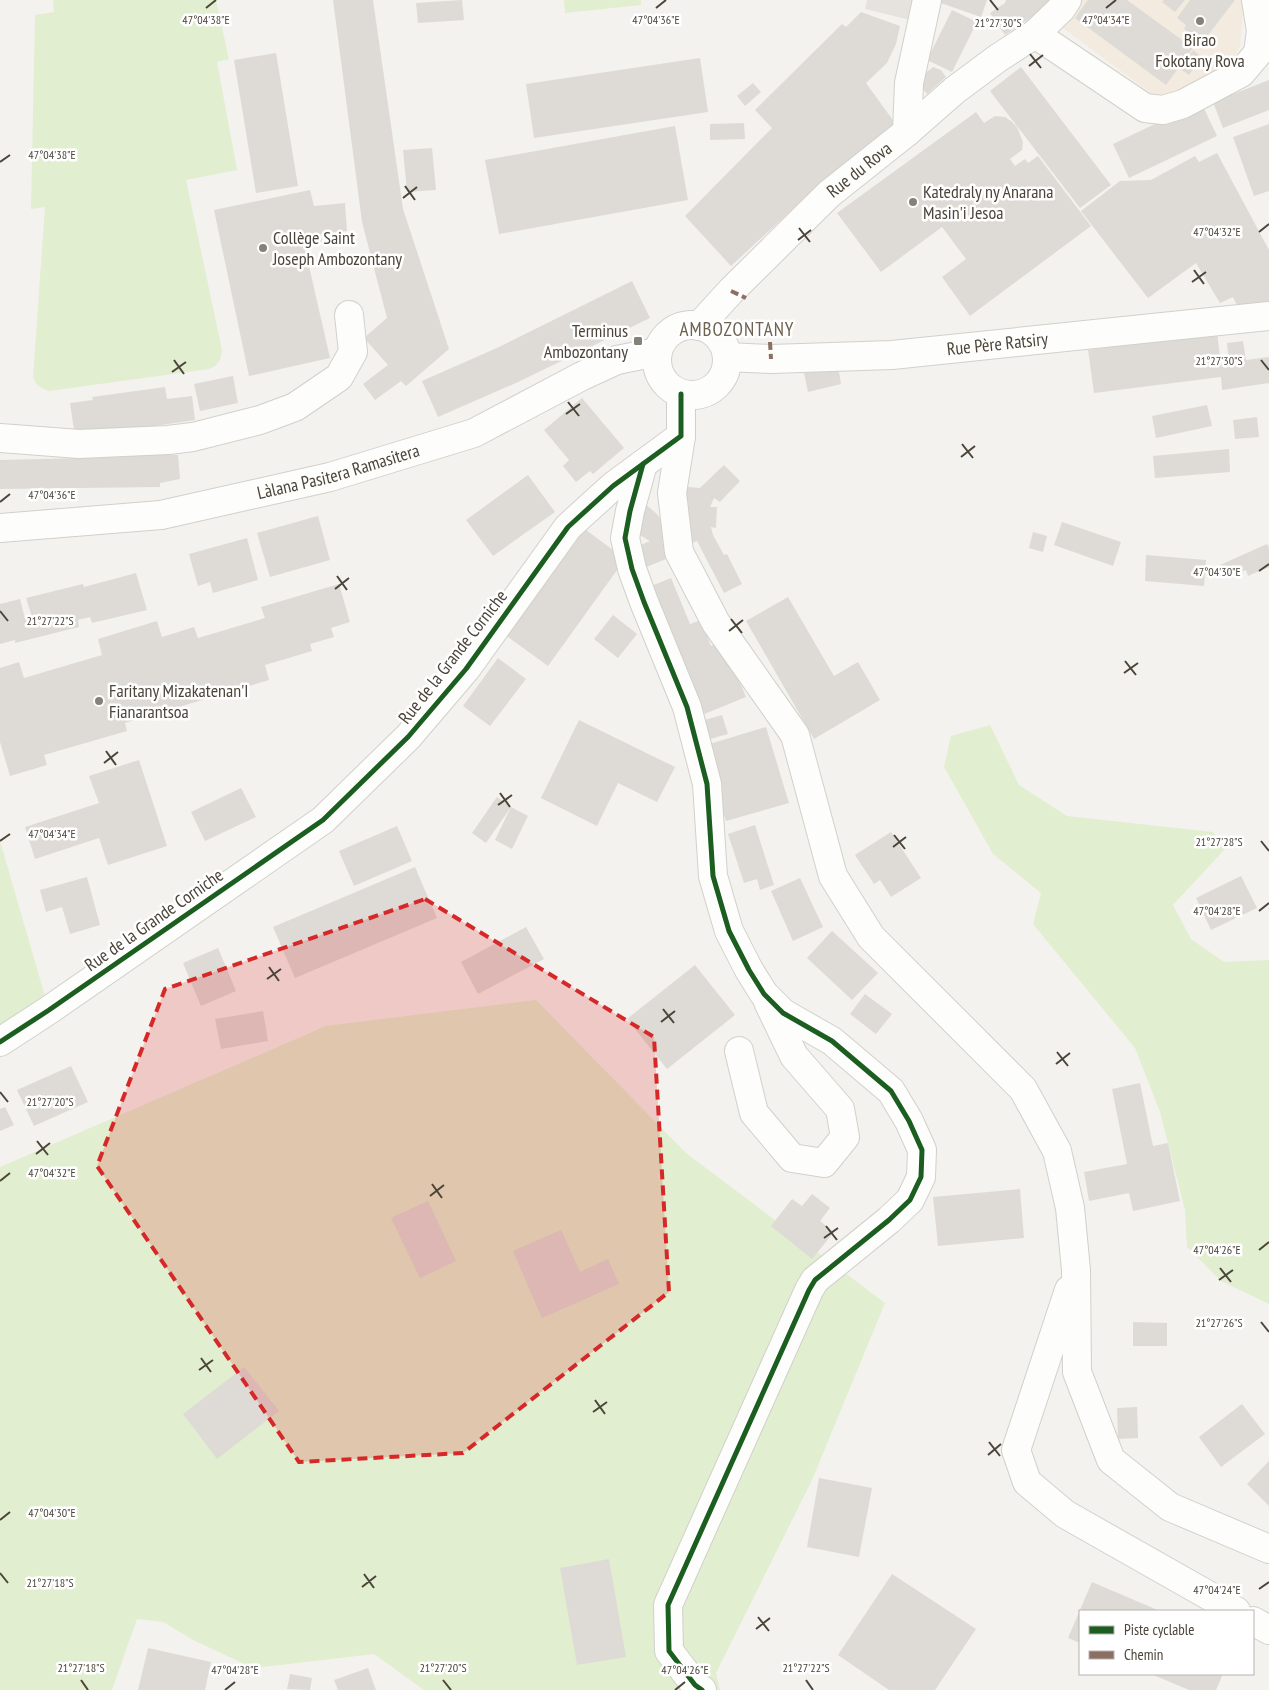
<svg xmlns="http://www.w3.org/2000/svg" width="1269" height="1690" font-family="'PT Sans Narrow',sans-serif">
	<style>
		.commercial { fill: #f3ebdf }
		.green { fill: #e1eecf }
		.parking { fill: #e6e3df }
		.building { fill: #dedbd6 }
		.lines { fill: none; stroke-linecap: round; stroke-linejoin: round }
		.minor-casing { stroke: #d2d0cb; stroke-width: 30 }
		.minor { stroke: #fdfdfc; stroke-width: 28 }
		.quiet { stroke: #8d6e63; stroke-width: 4; stroke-dasharray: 8 4; stroke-linecap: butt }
		.cycleway-casing { stroke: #fff; stroke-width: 8 }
		.cycleway { stroke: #1b5e20; stroke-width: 5 }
		.marked { fill: #d62828; fill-opacity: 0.2; stroke: #d62828; stroke-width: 4; stroke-dasharray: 10 6; stroke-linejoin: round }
		.ticks { fill: none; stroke: #4b4439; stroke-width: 2 }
		.poi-dot { fill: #868178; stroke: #fff; stroke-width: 2 }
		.labels { text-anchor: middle; stroke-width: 5; stroke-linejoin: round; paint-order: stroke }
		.poi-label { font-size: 18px; fill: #4b4439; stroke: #fff; text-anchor: start }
		.street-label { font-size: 18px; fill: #4b4439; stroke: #fff }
		.neighbourhood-label { font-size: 19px; letter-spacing: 1px; fill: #6e6250; stroke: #fff }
		.ticks-label { font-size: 12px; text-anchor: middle; fill: #4b4439; stroke: #fff; stroke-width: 5; stroke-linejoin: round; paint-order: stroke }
	</style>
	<rect width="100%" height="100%" fill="#f4f2ee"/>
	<path class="commercial" d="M1076,0H1244L1240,46L1227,70L1191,95L1152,94L1059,25Z"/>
	<g class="green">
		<path d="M53,0H216L229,59L217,62L237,170L186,180L222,350C221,360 219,365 209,369L49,391C41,388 36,386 33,377L45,207L31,209L35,15L54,12Z"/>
		<path d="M564,0H641V5L565,13Z"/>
		<path d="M990,725L1019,785L1067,816L1213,832L1225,849L1173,905L1191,939L1224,962L1269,960V1304L1221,1281L1187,1247L1185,1210L1160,1112L1135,1048L1033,924L1041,893L993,854L944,767L951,736Z"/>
		<path d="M0,841L49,1010L0,1042Z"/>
		<path d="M536,1000L686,1153L885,1303L812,1480L716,1673L720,1690H424L374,1654L253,1668L193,1640L163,1622L137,1619L112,1690H0V1167L326,1026Z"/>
	</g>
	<path class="parking" d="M867,0H923L918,22L865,9Z"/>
	<g class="building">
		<path d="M333,0H373L403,209L449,349L406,386L401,381L375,400L363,384L388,365L364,338L387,318L362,222Z"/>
		<path d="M462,0L464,20L418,23L416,3Z"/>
		<path d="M932,0H987L981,17Z"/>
		<path d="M1006,0H1054L1051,4L1005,35L990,13L1005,3Z"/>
		<path d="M1088,0H1127L1193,48L1166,85L1075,18Z"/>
		<path d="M1164,0H1185L1175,12L1162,2Z"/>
		<path d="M1190,0H1235L1202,43L1184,29L1186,25L1177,18Z"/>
		<path d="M952,10L977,22L952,72L927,60Z"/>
		<path d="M861,12L900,26L896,44L887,63L866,83L895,123L821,183L731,266L685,216L772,128L755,110L842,24L846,27Z"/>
		<path d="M1193,50L1202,57L1189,75L1180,69Z"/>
		<path d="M276,53L298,186L256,193L234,60Z"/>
		<path d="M700,58L708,112L534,138L526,84Z"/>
		<path d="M933,67L941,70L946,77L927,94L916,81Z"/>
		<path d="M1021,67L1111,185L1080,208L990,91Z"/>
		<path d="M1269,80V110L1223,128L1213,102Z"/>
		<path d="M753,83L761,92L745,106L737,96Z"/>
		<path d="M1201,102L1217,136L1129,178L1113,144Z"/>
		<path d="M976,112L984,123L995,116L1005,117L1011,121L1017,127L1023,142L1022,150L1010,159L1015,166L1025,159L1028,163L1038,156L1091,226L970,316L942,277L966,259L942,227L881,272L837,213Z"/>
		<path d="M744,123L745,139L710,140V124Z"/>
		<path d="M1269,124V191L1254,196L1233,137Z"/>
		<path d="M675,126L688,200L499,234L485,160Z"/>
		<path d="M432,148L436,190L407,192L403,150Z"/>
		<path d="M1217,153L1269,250V306L1239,309L1233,297L1220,303L1196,263L1148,298L1081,211L1120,181L1151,180L1195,156L1199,162Z"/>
		<path d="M310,190L314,206L345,203L347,231L321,234L322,243L304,244L330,358L249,376L214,210Z"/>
		<path d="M632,281L650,318L516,383L438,417L422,381L499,347Z"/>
		<path d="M1217,333L1221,364L1229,363L1227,343L1243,341L1246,360L1269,357V383L1222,390L1221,377L1094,393L1088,350Z"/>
		<path d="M838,366L841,384L808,392L804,373Z"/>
		<path d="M233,376L238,403L200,411L194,384Z"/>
		<path d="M165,387L167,399L192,396L195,420L101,434L74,430L70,403L93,400L92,397Z"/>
		<path d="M582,398L624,448L593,474L590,471L576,482L563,466L569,460L544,430Z"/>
		<path d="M1207,405L1212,426L1156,438L1152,416Z"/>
		<path d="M1257,417L1259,437L1235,439L1233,420Z"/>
		<path d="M156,448L157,454L178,455L180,479L160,483V487L0,489V460L83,458Z"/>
		<path d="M1229,449L1230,472L1155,478L1153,456Z"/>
		<path d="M724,465L740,481L720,502L714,498L710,507H717L716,528L711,527L713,535L724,555L727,554L742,584L724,593L697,541L686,545L682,505L688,487L700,488Z"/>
		<path d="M528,475L555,512L493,556L466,520Z"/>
		<path d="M644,503L657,514L666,527L670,536L662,542L671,557L639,570L631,549L650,541L631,530Z"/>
		<path d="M318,516L330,560L270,577L257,533Z"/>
		<path d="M1062,522L1121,542L1113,566L1054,545Z"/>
		<path d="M578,524L625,559L548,666L501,632Z"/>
		<path d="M1033,532L1047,536L1043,552L1029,548Z"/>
		<path d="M247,538L258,580L213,593L210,582L198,586L189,554Z"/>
		<path d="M1267,544L1269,548V567L1248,576L1246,570L1226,578L1220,565Z"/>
		<path d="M1146,555L1206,560L1204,586L1145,581Z"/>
		<path d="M136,573L147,610L92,623L90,617L78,620L79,627L15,643V640L0,644V604L20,599L25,619L32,617L26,598L83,584L84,587Z"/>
		<path d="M671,578L690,624L701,620L711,646L723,641L746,697L697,717L644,589Z"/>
		<path d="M339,584L350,622L331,628L334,637L310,644L312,651L265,665L269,680L125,723L127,731L44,755L47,765L10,776L0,742V668L19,662L24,678L102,655L98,639L157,621L162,637L194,627L198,638L265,618L261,607Z"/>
		<path d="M788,597L834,676L858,662L880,700L814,739L746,621Z"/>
		<path d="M613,615L637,634L618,658L594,639Z"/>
		<path d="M498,658L526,679L490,726L463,706Z"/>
		<path d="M722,715L728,734L703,741L698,722Z"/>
		<path d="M579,720L675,767L657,802L618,783L597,826L541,798Z"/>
		<path d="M766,727L789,803L726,821L703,746Z"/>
		<path d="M139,760L167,846L108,865L99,838L35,859L25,827L99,803L89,776Z"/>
		<path d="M241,788L256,817L205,841L191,812Z"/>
		<path d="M497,797L511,807L486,843L472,833Z"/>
		<path d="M511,807L528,816L512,849L495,840Z"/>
		<path d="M755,825L774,885L760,890L757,879L744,883L728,834Z"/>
		<path d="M397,826L412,861L354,886L339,851Z"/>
		<path d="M891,832L921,878L891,897L880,880L874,884L855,855Z"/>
		<path d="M415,867L437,918L295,978L273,927Z"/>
		<path d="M1241,876L1257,908L1211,930L1196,898Z"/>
		<path d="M87,877L100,925L70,934L62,907L46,912L40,890Z"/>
		<path d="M800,878L823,927L793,941L771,891Z"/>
		<path d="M526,927L544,959L478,994L461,962Z"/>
		<path d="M832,931L878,973L852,1000L807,958Z"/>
		<path d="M218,948L236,991L201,1006L183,963Z"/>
		<path d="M695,965L735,1015L667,1069L627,1019Z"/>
		<path d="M865,994L892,1014L876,1034L850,1014Z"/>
		<path d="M263,1011L268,1041L221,1049L215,1019Z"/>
		<path d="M71,1066L88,1102L34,1126L17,1090Z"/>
		<path d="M1140,1083L1153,1146L1168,1143L1180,1201L1133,1211L1129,1193L1089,1201L1084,1172L1127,1164L1112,1089Z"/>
		<path d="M5,1107L14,1125L0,1131V1109Z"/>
		<path d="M1020,1189L1024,1238L938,1246L933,1197Z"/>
		<path d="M812,1194L830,1208L820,1221L834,1232L812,1259L771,1226L792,1199L802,1206Z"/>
		<path d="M428,1201L456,1261L420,1278L391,1218Z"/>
		<path d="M561,1230L580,1272L608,1259L619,1284L542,1318L513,1251Z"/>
		<path d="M1133,1322L1167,1323V1346H1133Z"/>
		<path d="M244,1367L279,1411L217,1459L183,1414Z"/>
		<path d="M1242,1404L1265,1434L1221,1467L1199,1437Z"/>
		<path d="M1137,1407L1138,1438L1118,1439L1117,1408Z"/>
		<path d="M1269,1461V1506L1247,1484Z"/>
		<path d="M819,1478L872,1488L859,1557L807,1547Z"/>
		<path d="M609,1559L626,1657L577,1665L560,1568Z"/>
		<path d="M892,1574L976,1629L935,1690H889L838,1655Z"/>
		<path d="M1092,1582L1160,1611H1080V1643L1068,1638Z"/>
		<path d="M148,1648L211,1662L205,1690H138Z"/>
		<path d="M368,1668L376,1690H338L334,1680Z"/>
		<path d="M290,1674L312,1678L310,1690L287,1689Z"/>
		<path d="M1151,1674H1223L1216,1690H1189Z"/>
	</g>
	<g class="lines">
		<g class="minor-casing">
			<g id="minor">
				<path d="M1035,34L1145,108L1163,110L1183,104L1241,73L1258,53L1261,31L1256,0"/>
				<path d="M907,132L909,83L927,0"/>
				<circle cx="692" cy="360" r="35"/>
				<path id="s1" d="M699,326L731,291L829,194L907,132L955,90L998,58L1035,34L1061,9L1067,0"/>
				<path id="s2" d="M727,357L771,359L892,355L1269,316"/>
				<path d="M681,436L672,493L679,552L716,623L795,735L833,876L871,937L1023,1089L1057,1151L1070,1208L1076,1270L1077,1372L1111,1460L1170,1507L1269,1549"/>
				<path d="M0,438L79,444L168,440L193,437L260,420L295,407L339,377L353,352L349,315"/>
				<path d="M643,464L630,511L625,538L632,569L644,602L687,707L707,784L713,876L729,931L749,970L764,994L783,1013L832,1041L891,1091L909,1121L922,1150L921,1177L910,1200L889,1220L815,1280L809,1290L668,1605L669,1651L695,1685L702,1690"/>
				<path id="s3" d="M0,528L161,515L330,477L474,433L582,376L617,360L657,352"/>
				<path d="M0,1042L49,1010L323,820L408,737L466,669L568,527L613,486L681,436V394"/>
				<path d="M739,1051L754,1113L792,1158L824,1163L845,1137L840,1109L794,1056L768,1002"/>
				<path d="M1069,1290L1016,1450L1027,1482L1065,1514L1236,1611"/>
				<path d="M1253,1621L1269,1630"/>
			</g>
		</g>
		<use href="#minor" class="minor"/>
		<g class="quiet">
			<path d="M731,291L746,298"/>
			<path d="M770,342L771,359"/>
		</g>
		<g class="cycleway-casing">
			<g id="cycleway">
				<path d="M643,464L630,511L625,538L632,569L644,602L687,707L707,784L713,876L729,931L749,970L764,994L783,1013L832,1041L891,1091L909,1121L922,1150L921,1177L910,1200L889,1220L815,1280L809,1290L668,1605L669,1651L695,1685L702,1690"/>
				<path d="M0,1042L49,1010L323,820L408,737L466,669L568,527L613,486L681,436V394"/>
			</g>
		</g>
		<use href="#cycleway" class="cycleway"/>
	</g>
	<path class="marked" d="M425,899L654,1037L669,1292L463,1453L299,1462L97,1166L165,989Z"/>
	<path class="ticks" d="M990,0L998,10M206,8L216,0M656,8L666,0M1106,8L1116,0M1030,54L1041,68M1029,66L1043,55M0,162L10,155M405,186L415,200M403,198L417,187M799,228L810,242M1259,232L1269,224M798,240L811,230M1194,270L1204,284M1192,282L1206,272M174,360L184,374M1261,360L1269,370M172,372L186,362M568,402L579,416M566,414L580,404M962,444L973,458M961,457L975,446M0,502L10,494M1259,571L1269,564M337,576L347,590M335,589L349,578M0,611L8,621M731,619L742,633M729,631L743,620M1125,661L1136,675M1124,673L1138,663M106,751L116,765M104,763L118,752M500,793L510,807M498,805L512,795M894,835L905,849M0,841L10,834M1261,841L1269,851M893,847L906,837M1259,911L1269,903M269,967L279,981M267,979L281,969M663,1009L674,1023M661,1022L675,1011M1057,1052L1068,1066M1056,1064L1070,1053M0,1092L8,1102M37,1141L48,1155M36,1154L50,1143M0,1181L10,1173M432,1184L442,1198M430,1196L444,1185M826,1226L837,1240M824,1238L838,1228M1259,1250L1269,1242M1220,1268L1231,1282M1219,1280L1233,1270M1261,1322L1269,1332M201,1358L211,1372M199,1370L213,1360M595,1400L605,1414M593,1412L607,1402M989,1442L1000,1456M988,1455L1001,1444M0,1520L10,1512M0,1573L8,1583M364,1574L374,1588M362,1587L376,1576M1259,1589L1269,1582M758,1617L769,1631M756,1629L770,1618M81,1680L88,1690M443,1680L451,1690M806,1680L813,1690M225,1690L235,1682M675,1690L685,1682"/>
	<g class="poi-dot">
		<circle cx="1200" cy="21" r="5"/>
		<circle cx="913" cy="202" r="5"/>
		<circle cx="263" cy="248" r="5"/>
		<rect x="633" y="336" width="10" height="10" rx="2.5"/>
		<circle cx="99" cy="701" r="5"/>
	</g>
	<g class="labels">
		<g class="poi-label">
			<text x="1200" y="46" text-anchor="middle">Birao<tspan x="1200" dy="21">Fokotany Rova</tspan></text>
			<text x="923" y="198">Katedraly ny Anarana<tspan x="923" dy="21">Masin'i Jesoa</tspan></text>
			<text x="273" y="244">Collège Saint<tspan x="273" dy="21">Joseph Ambozontany</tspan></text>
			<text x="628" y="337" text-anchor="end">Terminus<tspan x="628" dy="21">Ambozontany</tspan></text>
			<text x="109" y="697">Faritany Mizakatenan'I<tspan x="109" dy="21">Fianarantsoa</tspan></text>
		</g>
		<g class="street-label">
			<text dy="6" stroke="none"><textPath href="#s1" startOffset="224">Rue du Rova</textPath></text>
			<text dy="6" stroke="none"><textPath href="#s2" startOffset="271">Rue Père Ratsiry</textPath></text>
			<text dy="6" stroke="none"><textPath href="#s3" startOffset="344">Làlana Pasitera Ramasitera</textPath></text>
			<text transform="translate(453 657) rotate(-52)" y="6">Rue de la Grande Corniche</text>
			<text transform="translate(154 920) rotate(-35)" y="6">Rue de la Grande Corniche</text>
		</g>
		<g class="neighbourhood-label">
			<text x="737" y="336">AMBOZONTANY</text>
		</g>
	</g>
	<g class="ticks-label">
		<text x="206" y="24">47°04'38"E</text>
		<text x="656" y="24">47°04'36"E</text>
		<text x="1106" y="24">47°04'34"E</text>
		<text x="998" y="27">21°27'30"S</text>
		<text x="52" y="159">47°04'38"E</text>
		<text x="1217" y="236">47°04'32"E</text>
		<text x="1219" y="365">21°27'30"S</text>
		<text x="52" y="499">47°04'36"E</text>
		<text x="1217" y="576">47°04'30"E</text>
		<text x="50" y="625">21°27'22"S</text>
		<text x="52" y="838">47°04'34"E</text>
		<text x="1219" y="846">21°27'28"S</text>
		<text x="1217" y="915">47°04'28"E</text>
		<text x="50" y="1106">21°27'20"S</text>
		<text x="52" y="1177">47°04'32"E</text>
		<text x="1217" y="1254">47°04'26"E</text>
		<text x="1219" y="1327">21°27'26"S</text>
		<text x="52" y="1517">47°04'30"E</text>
		<text x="50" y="1587">21°27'18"S</text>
		<text x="1217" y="1594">47°04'24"E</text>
		<text x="81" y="1672">21°27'18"S</text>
		<text x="443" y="1672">21°27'20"S</text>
		<text x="806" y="1672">21°27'22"S</text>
		<text x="235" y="1674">47°04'28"E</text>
		<text x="685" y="1674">47°04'26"E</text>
	</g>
	<rect x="1079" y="1610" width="175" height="65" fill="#ffffff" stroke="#b7b4b0"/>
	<rect x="1089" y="1626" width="25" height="8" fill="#1b5e20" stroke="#b7b4b0"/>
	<text x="1124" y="1635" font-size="15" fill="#4b4439">Piste cyclable</text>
	<rect x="1089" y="1651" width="25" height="8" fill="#8d6e63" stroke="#b7b4b0"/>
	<text x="1124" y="1660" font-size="15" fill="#4b4439">Chemin</text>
</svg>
